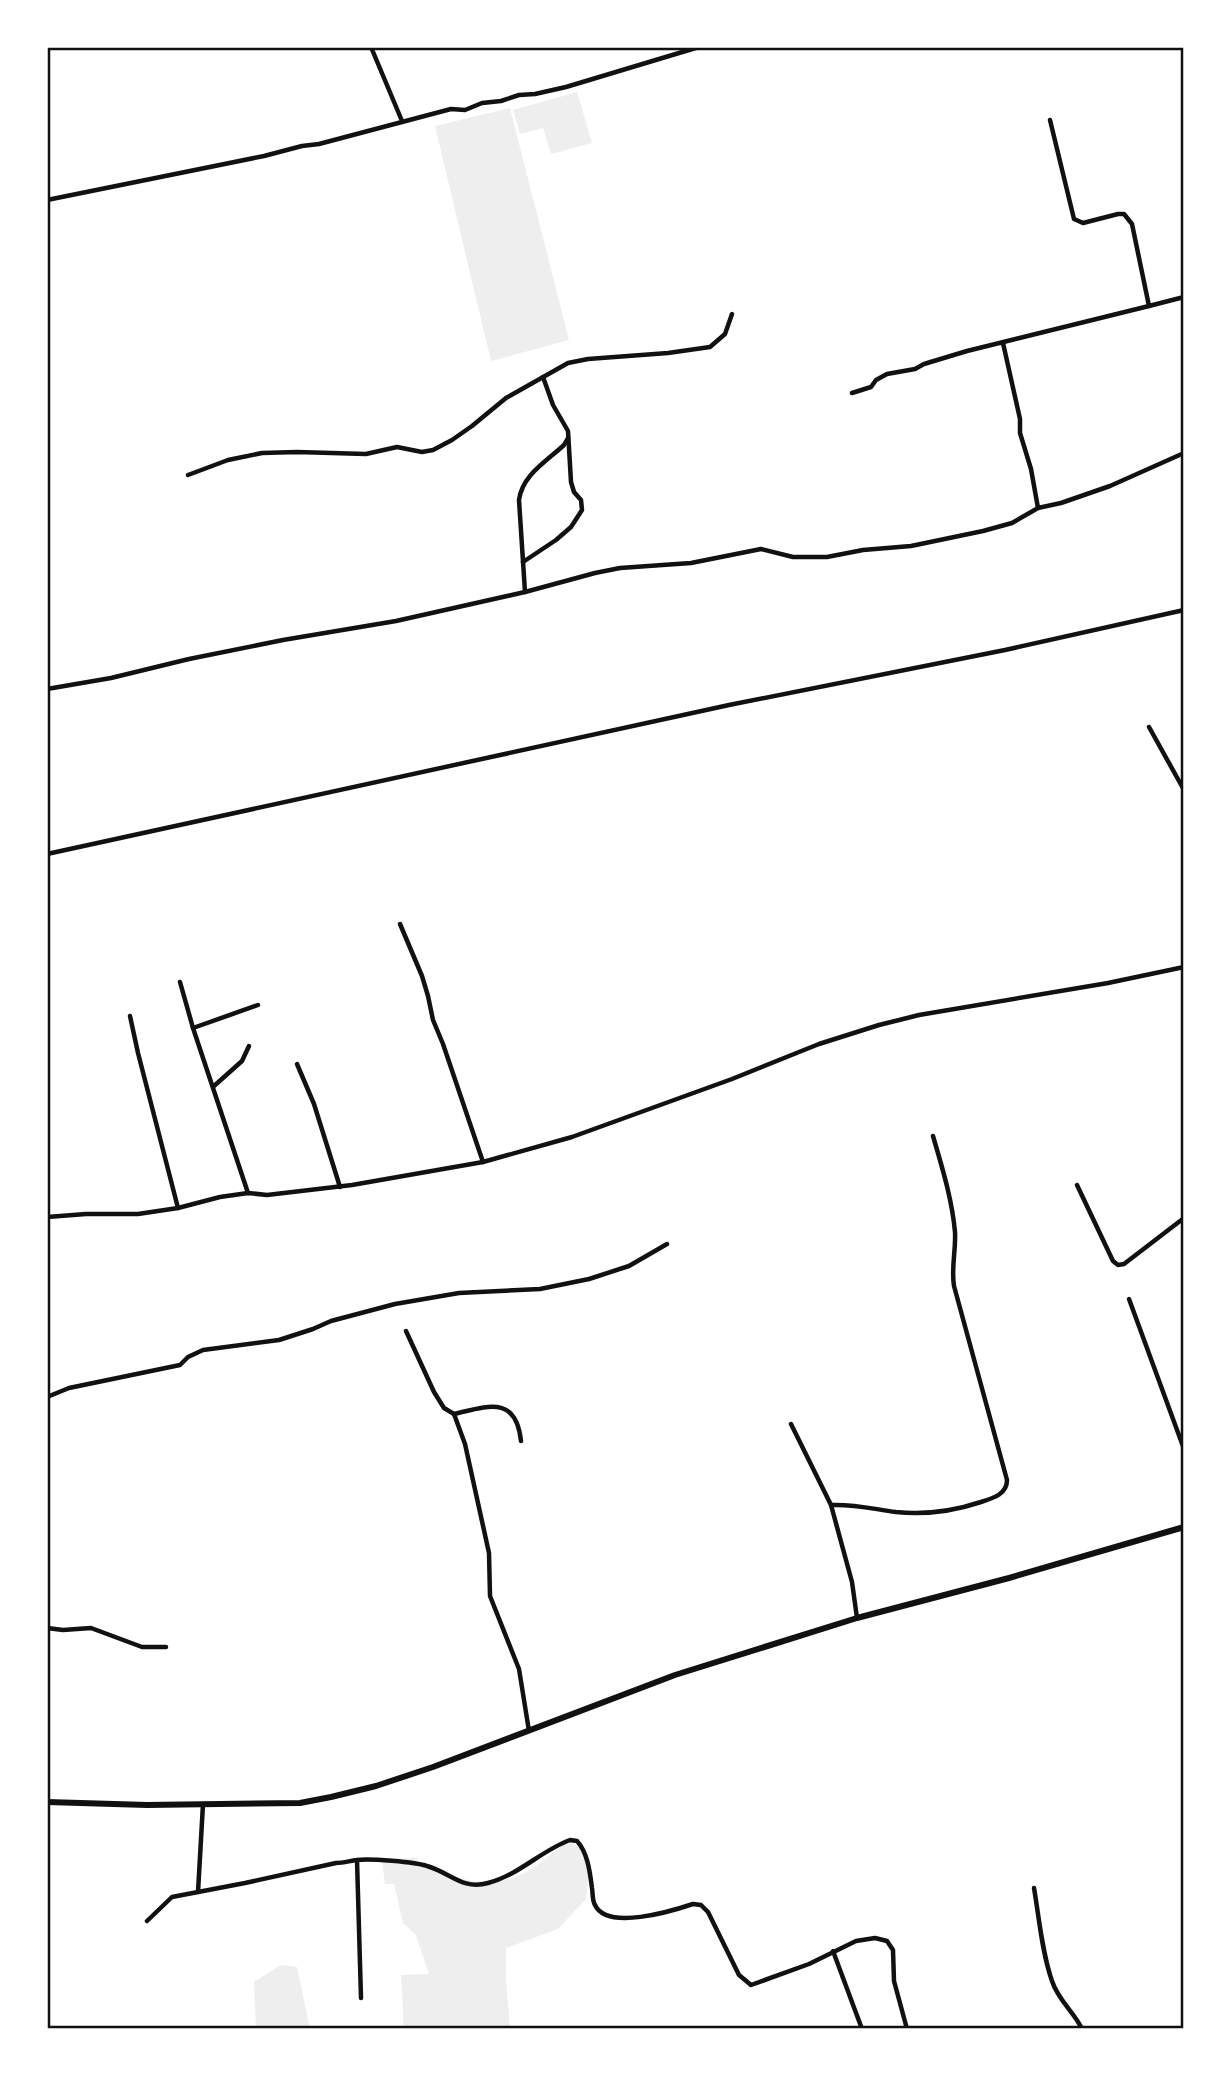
<svg xmlns="http://www.w3.org/2000/svg" width="1231" height="2076" font-family="'Fira Sans',sans-serif">
	<style>
		.green { fill: #eee }
		.lines { fill: none; stroke-linecap: round; stroke-linejoin: round }
		.minor { stroke: #111; stroke-width: 4.5 }
		.tertiary { stroke: #111; stroke-width: 6 }
		.neatline { fill: none; stroke: #111; stroke-width: 2.5 }
	</style>
	<rect width="100%" height="100%" fill="#fff"/>
	<g class="green">
		<path d="M577,92L592,143L551,154L543,128L520,134L513,110Z"/>
		<path d="M510,108L569,340L491,361L435,126Z"/>
		<path d="M570,1840L585,1854L589,1870L586,1899L558,1929L506,1948V1982L510,2029H404L401,1975L429,1974L416,1935L403,1923L394,1884H385L382,1861L417,1857L418,1864C450,1877 486,1890 520,1875C536,1868 555,1850 570,1840Z"/>
		<path d="M281,1965L297,1967L310,2029H256L254,1982Z"/>
	</g>
	<g class="lines">
		<g class="minor">
			<path d="M371,47L402,121"/>
			<path d="M1050,120L1074,219L1083,223L1118,214H1124L1132,224L1149,306L1184,297"/>
			<path d="M47,200L264,156L302,146L319,144L451,109L465,110L482,103L501,101L519,95L535,94L566,87L699,47"/>
			<path d="M1003,343L1020,419V433L1031,469L1038,508"/>
			<path d="M852,393L871,387L876,380L887,374L915,369L924,364L967,351L1149,306"/>
			<path d="M188,475L228,460L262,453L297,452L366,454L397,447L422,452L433,450L452,440L472,426L506,398L568,363L588,359L668,353L710,347L725,334L732,314"/>
			<path d="M523,562L556,540L571,527L582,510L581,500L574,492L571,482L568,431L553,405L543,377"/>
			<path d="M525,592L519,500C522,475 547,461 564,445L568,438"/>
			<path d="M47,689L111,678L189,659L283,640L396,621L525,592L595,573L620,568L691,563L761,549L793,557H827L863,550L911,546L983,531L1012,523L1038,508L1061,503L1110,486L1184,453"/>
			<path d="M1149,727L1184,790"/>
			<path d="M47,854L729,705L1005,650L1184,610"/>
			<path d="M400,924L422,976L428,996L433,1020L443,1044L483,1162"/>
			<path d="M180,982L193,1028L248,1193"/>
			<path d="M130,1016L138,1053L178,1208"/>
			<path d="M193,1028L258,1005"/>
			<path d="M297,1064L314,1104L340,1187"/>
			<path d="M214,1086L242,1061L249,1046"/>
			<path d="M1077,1185L1113,1261L1118,1265L1124,1264L1184,1218"/>
			<path d="M47,1217L86,1214H138L178,1208L220,1197L248,1193L267,1195L352,1185L483,1162L572,1137L732,1079L819,1044L879,1025L919,1015L1108,983L1184,967"/>
			<path d="M1129,1299L1184,1449"/>
			<path d="M406,1331L434,1392L444,1408L454,1414L465,1444L489,1553L490,1596L519,1669L529,1731"/>
			<path d="M47,1397L69,1388L180,1365L188,1357L203,1350L279,1340L313,1329L331,1321L395,1304L459,1293L540,1289L589,1279L629,1266L667,1244"/>
			<path d="M454,1414C488,1406 516,1395 521,1441"/>
			<path d="M791,1424L831,1505L852,1582L857,1618"/>
			<path d="M831,1505C855,1504 873,1509 896,1512C925,1515 954,1511 981,1502C994,1498 1007,1494 1007,1480L954,1286C951,1268 956,1250 955,1232C952,1199 942,1167 933,1136"/>
			<path d="M47,1628L63,1630L91,1628L142,1647H166"/>
			<path d="M357,1860L361,1998"/>
			<path d="M1034,1888C1039,1917 1042,1953 1052,1981C1058,2000 1074,2012 1082,2029"/>
			<path d="M198,1892L203,1804"/>
			<path d="M147,1921L172,1897L245,1883L336,1863C344,1863 349,1861 357,1860C368,1858 416,1862 427,1866C451,1873 462,1890 488,1883C519,1875 542,1850 570,1840L577,1841C588,1853 590,1873 592,1888C593,1894 592,1900 595,1905C607,1931 672,1911 693,1904L701,1905L708,1912L739,1975L751,1985L809,1964L856,1941L875,1938L887,1941L893,1950L894,1981L907,2029"/>
			<path d="M833,1951L862,2029"/>
		</g>
		<path class="tertiary" d="M47,1802L147,1805L300,1803L331,1797L376,1786L433,1767L675,1675L857,1618L1009,1578L1184,1527"/>
	</g>
	<rect width="1231" height="2076" fill="none" stroke="#ffffff" stroke-width="98"/>
	<rect x="49" y="49" width="1133" height="1978" class="neatline"/>
</svg>
